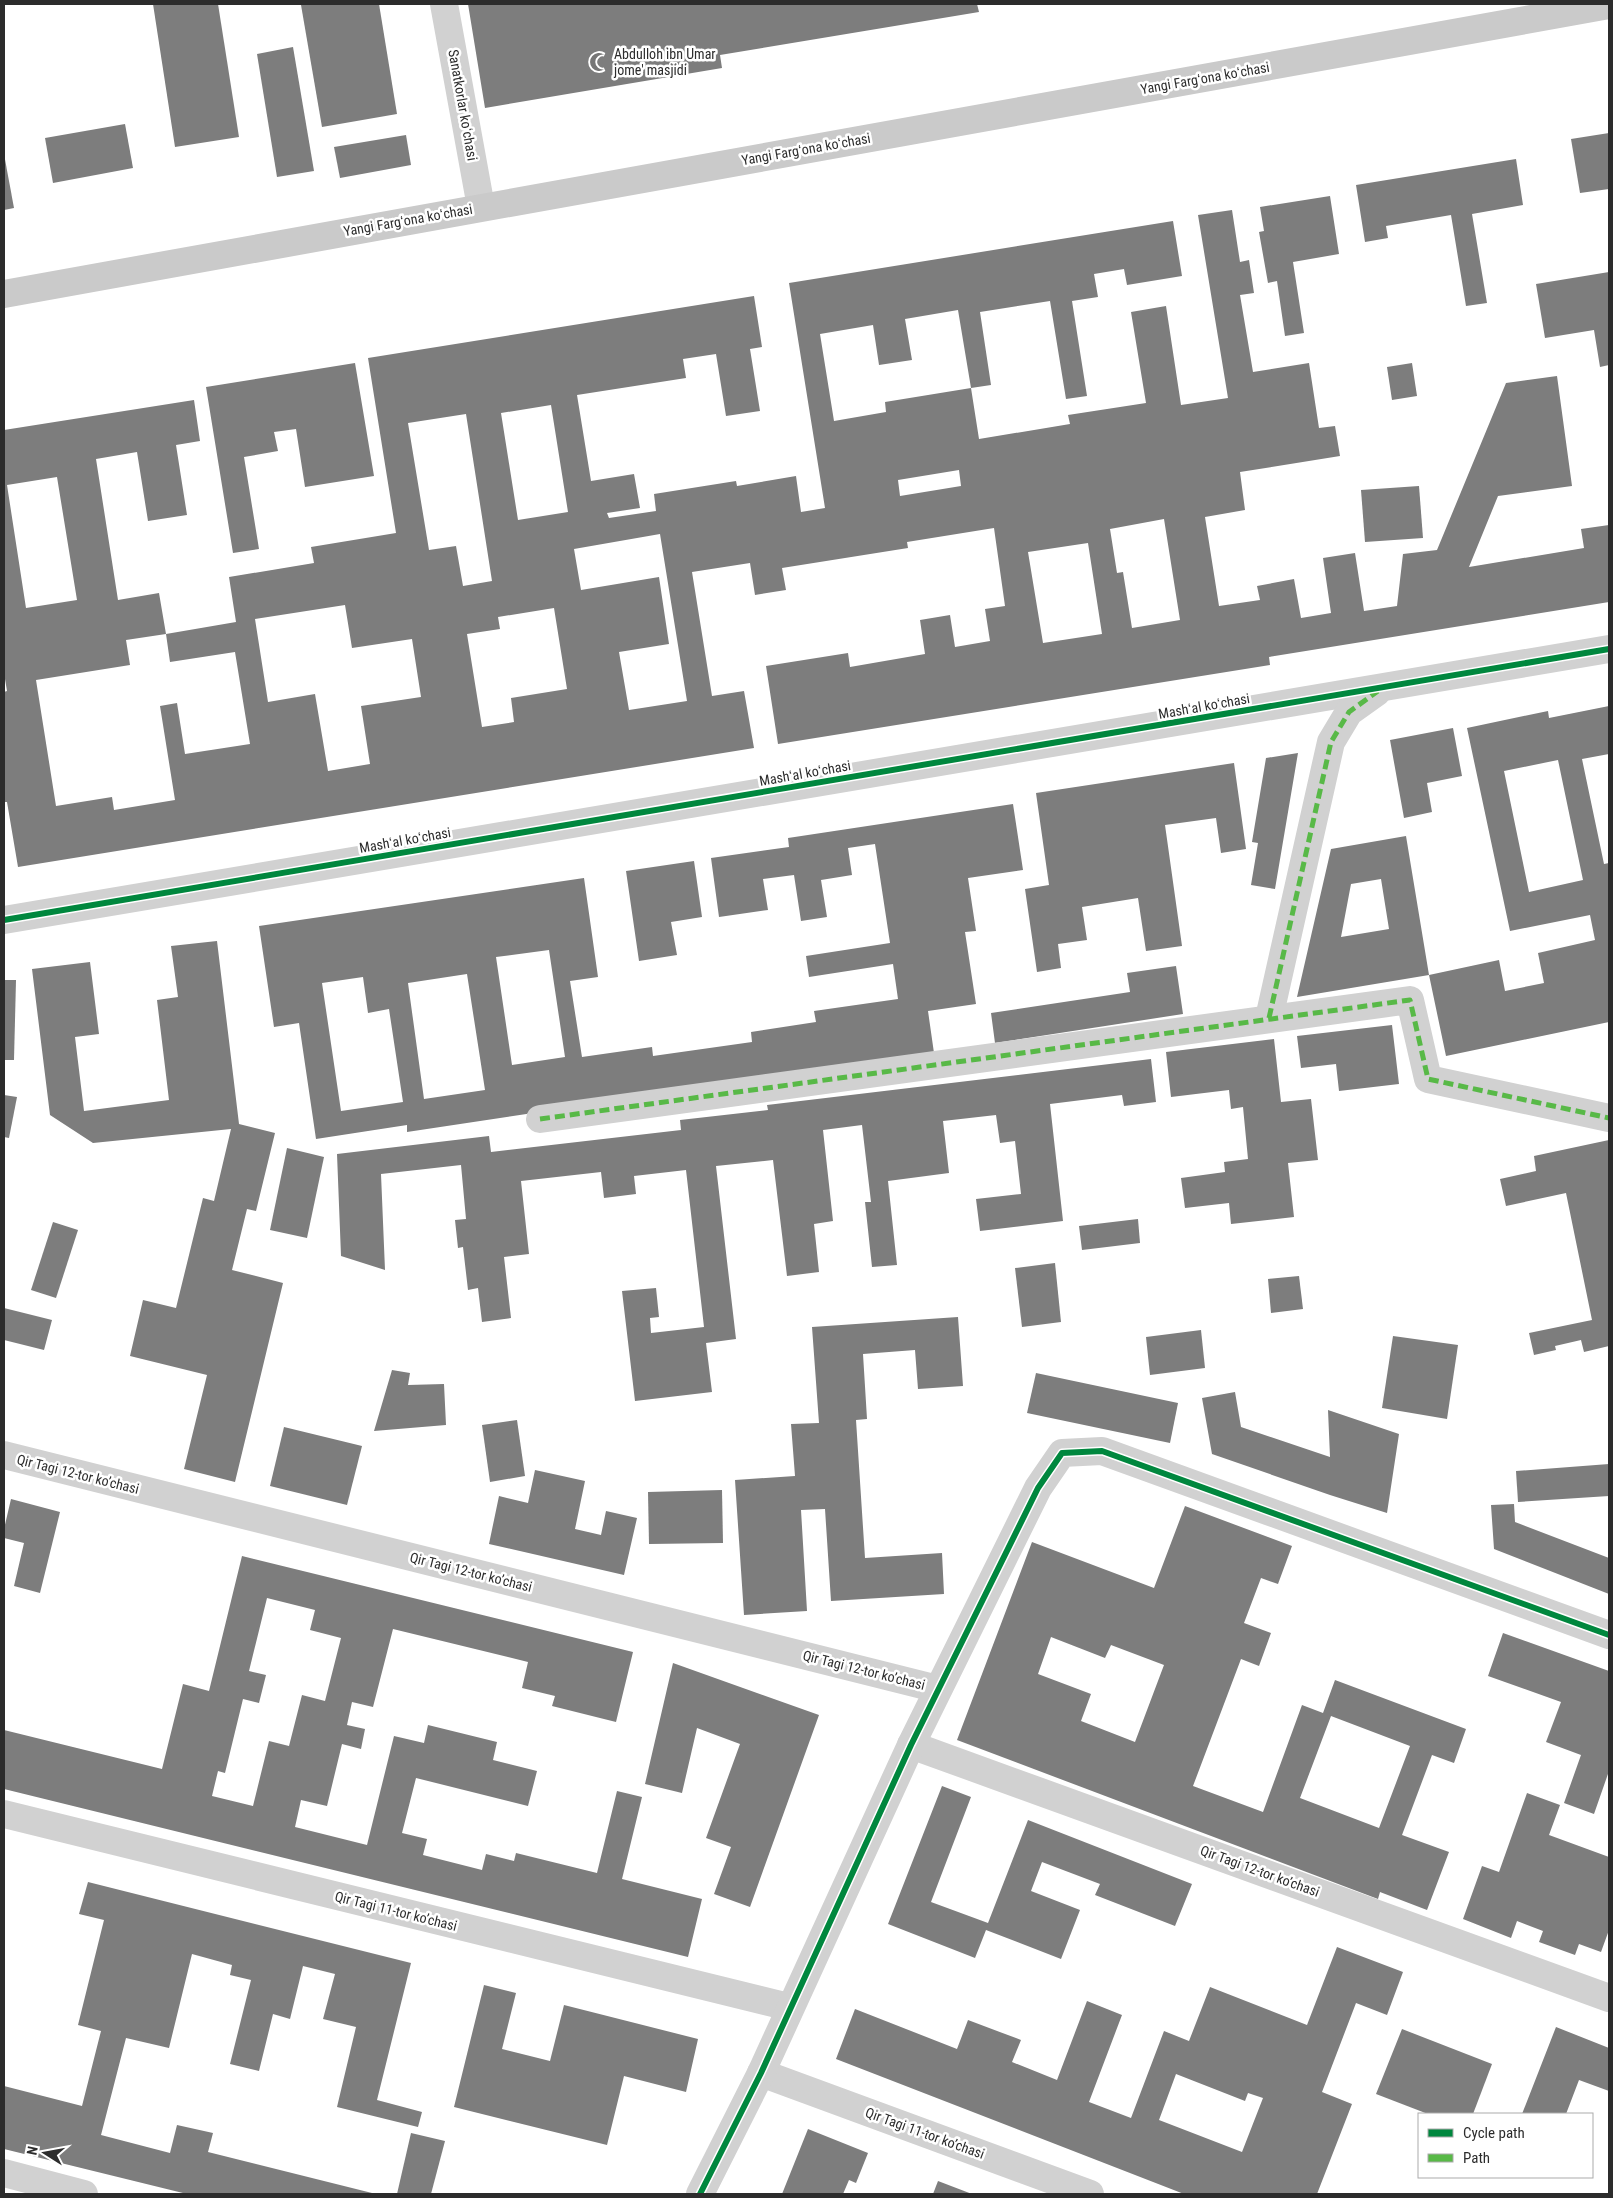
<svg xmlns="http://www.w3.org/2000/svg" width="1613" height="2198" font-family="'Roboto Condensed',sans-serif">
	<style>
		.building { fill: #7d7d7d; fill-rule: evenodd }
		.lines { fill: none; stroke-linecap: round; stroke-linejoin: round }
		.street { stroke: #d1d1d1; stroke-width: 28 }
		.secondary { stroke: #cacaca; stroke-width: 28 }
		.quiet { stroke: #58b947; stroke-width: 5; stroke-dasharray: 10 5; stroke-linecap: butt }
		.cycleway-casing { stroke: #fff; stroke-width: 9 }
		.cycleway { stroke: #00873e; stroke-width: 6 }
		.labels { text-anchor: middle; stroke-width: 5; stroke-linejoin: round; paint-order: stroke }
		.poi-label { font-size: 14px; fill: #2c2c2c; stroke: #fff; text-anchor: start }
		.street-label { font-size: 14px; fill: #2c2c2c; stroke: #fff }
	</style>
	<rect width="100%" height="100%" fill="#fff"/>
	<g class="building">
		<path d="M153,4H218L239,137L175,147Z"/>
		<path d="M311,4H379L397,114L322,127L301,5Z"/>
		<path d="M468,4H977L979,12L720,55L722,68L485,108Z"/>
		<path d="M293,47L314,171L277,177L257,54Z"/>
		<path d="M125,124L133,168L53,183L45,138Z"/>
		<path d="M1609,133V189L1580,193L1571,139Z"/>
		<path d="M406,135L411,165L340,178L334,147Z"/>
		<path d="M4,154L14,208L4,210Z"/>
		<path d="M1516,159L1523,205L1472,214L1487,303L1466,306L1451,215L1386,226L1388,238L1365,242L1356,185Z"/>
		<path d="M1330,196L1339,254L1293,262L1304,333L1285,336L1277,281L1268,283L1259,232L1264,231L1260,207Z"/>
		<path d="M1232,210L1240,262L1249,260L1254,293L1240,295L1253,372L1309,363L1319,428L1335,426L1340,456L1240,472L1245,510L1205,517L1219,606L1260,600L1257,586L1294,579L1301,618L1331,613L1323,558L1355,553L1364,611L1397,606L1403,554L1437,550L1506,383L1557,376L1572,486L1498,496L1469,567L1584,548L1581,529L1609,525V602L1269,657L1270,665L778,744L766,666L848,653L850,667L925,654L920,620L950,615L955,647L990,641L985,609L1005,606L994,528L907,542L908,548L782,568L786,590L755,595L750,563L692,572L712,696L744,691L754,748L18,867L7,802H4V692L7,691L4,673V430L194,400L200,441L176,445L187,515L148,521L137,452L96,459L118,600L159,593L166,634L236,622L229,577L314,563L311,547L396,533L368,358L754,296L762,347L750,349L760,411L726,416L716,354L683,359L686,378L577,395L591,481L634,474L640,508L607,513L609,518L656,511L654,494L736,481L737,486L796,476L801,512L825,508L789,283L1173,221L1182,276L1127,285L1124,269L1094,274L1098,297L1072,301L1087,396L1066,399L1050,301L980,312L991,385L971,388L958,310L905,319L912,360L879,365L873,325L820,334L834,421L886,412L885,402L971,388L979,439L1070,424L1068,415L1146,403L1131,312L1166,306L1181,405L1228,398L1198,215ZM551,405L568,512L518,520L501,413ZM466,414L492,581L463,586L456,546L429,550L408,423ZM959,470L961,486L900,496L898,480ZM57,477L77,600L26,608L7,485ZM1164,519L1180,620L1132,628L1123,572L1117,573L1110,529ZM660,534L687,701L629,710L619,652L669,644L659,577L581,590L574,549ZM1088,543L1102,634L1043,643L1028,552ZM345,605L352,648L412,639L421,697L361,706L370,764L328,771L315,694L268,702L255,619ZM554,608L567,689L511,698L514,722L482,727L467,634L500,629L498,617ZM166,634L170,662L235,652L250,744L185,754L177,703L160,706L175,800L114,810L112,797L56,806L36,680L130,665L126,640Z"/>
		<path d="M1609,272V365L1600,367L1594,330L1545,338L1536,284Z"/>
		<path d="M355,363L374,476L305,487L296,429L274,432L278,451L244,457L259,549L233,553L206,387Z"/>
		<path d="M1412,363L1417,396L1392,400L1387,367Z"/>
		<path d="M1419,486L1423,538L1365,542L1361,490Z"/>
		<path d="M1609,706V754L1582,759L1604,864L1609,863V1022L1446,1056L1429,975L1499,960L1505,991L1544,983L1538,953L1595,940L1590,915L1510,931L1467,728L1548,711L1549,718ZM1558,760L1583,880L1529,892L1504,771Z"/>
		<path d="M1453,728L1462,776L1427,783L1432,812L1404,818L1390,740Z"/>
		<path d="M1298,753L1275,889L1251,885L1258,843L1252,842L1266,758Z"/>
		<path d="M1234,763L1246,849L1221,853L1216,818L1165,825L1182,946L1146,951L1138,898L1082,907L1087,940L1058,944L1061,968L1037,972L1025,889L1049,885L1036,793Z"/>
		<path d="M1013,804L1023,870L968,878L976,931L965,932L976,1004L928,1011L934,1053L407,1132V1125L316,1139L299,1023L274,1027L259,926L584,878L598,977L570,981L582,1057L652,1047L653,1056L752,1042L751,1032L816,1022L814,1011L898,999L893,964L809,977L806,956L890,943L875,844L848,848L852,875L821,880L827,917L801,921L794,875L763,879L768,910L719,917L711,858L789,847L788,838ZM549,950L565,1057L512,1065L496,957ZM467,974L485,1090L424,1099L408,983ZM363,977L368,1013L389,1009L403,1102L341,1111L322,983Z"/>
		<path d="M1406,836L1429,975L1297,997L1331,849ZM1381,879L1389,929L1341,937L1351,884Z"/>
		<path d="M694,861L702,917L671,922L677,955L639,961L626,871Z"/>
		<path d="M217,941L239,1124L275,1133L256,1211L247,1209L232,1270L283,1283L235,1482L184,1469L207,1375L130,1356L143,1300L176,1308L203,1198L214,1201L231,1129L93,1143L50,1115L32,969L90,962L99,1034L75,1037L84,1111L169,1100L157,1000L178,997L171,946Z"/>
		<path d="M1176,966L1183,1014L995,1043L991,1013L1130,992L1127,973Z"/>
		<path d="M4,980H16L14,1060H4Z"/>
		<path d="M1392,1025L1399,1084L1339,1091L1336,1064L1301,1068L1297,1036Z"/>
		<path d="M1274,1039L1281,1102L1311,1099L1318,1160L1288,1163L1294,1217L1231,1224L1229,1203L1185,1208L1181,1178L1225,1172L1224,1162L1248,1159L1243,1107L1231,1109L1229,1090L1171,1097L1166,1052Z"/>
		<path d="M1151,1059L1156,1102L1124,1106L1122,1095L1050,1104L1063,1221L980,1231L976,1199L1021,1194L1015,1141L1000,1143L996,1115L943,1121L949,1173L888,1181L897,1265L872,1267L865,1202H871L862,1125L823,1130L833,1221L814,1224L819,1272L787,1276L773,1160L716,1166L736,1339L706,1343L712,1392L635,1401L622,1291L656,1288L659,1317L650,1318L651,1333L704,1327L686,1170L634,1176L636,1194L604,1198L601,1172L521,1181L529,1254L504,1257L511,1318L482,1322L478,1288L468,1290L463,1247L458,1248L455,1220L466,1219L461,1165L381,1174L385,1270L341,1256L337,1154L489,1136L491,1152L681,1130L680,1120L768,1110L767,1105Z"/>
		<path d="M4,1095L17,1097L9,1138L4,1137Z"/>
		<path d="M1609,1140V1346L1584,1352L1581,1340L1555,1346L1556,1350L1534,1355L1529,1333L1592,1320L1566,1193L1506,1206L1500,1179L1536,1171L1534,1156Z"/>
		<path d="M287,1148L324,1157L307,1238L270,1230Z"/>
		<path d="M1138,1219L1140,1243L1082,1250L1079,1226Z"/>
		<path d="M53,1222L78,1230L56,1298L31,1290Z"/>
		<path d="M1055,1263L1061,1322L1022,1327L1015,1268Z"/>
		<path d="M1299,1276L1303,1309L1271,1313L1268,1279Z"/>
		<path d="M4,1308L52,1320L44,1350L4,1340Z"/>
		<path d="M958,1317L963,1386L918,1389L915,1350L863,1354L867,1419L856,1420L865,1558L942,1553L944,1594L831,1601L825,1509L801,1510L807,1611L744,1615L735,1480L795,1476L791,1424L819,1423L812,1327Z"/>
		<path d="M1201,1330L1205,1368L1150,1375L1146,1337Z"/>
		<path d="M1393,1336L1458,1345L1447,1419L1382,1408Z"/>
		<path d="M392,1370L410,1373L408,1385L444,1384L446,1425L374,1431Z"/>
		<path d="M1036,1373L1178,1403L1170,1443L1027,1413Z"/>
		<path d="M1235,1392L1241,1427L1330,1457L1328,1410L1399,1434L1387,1513L1330,1495L1212,1454L1202,1398Z"/>
		<path d="M517,1420L525,1476L490,1482L482,1425Z"/>
		<path d="M284,1427L362,1446L347,1505L270,1486Z"/>
		<path d="M1609,1464V1496L1518,1502L1516,1471Z"/>
		<path d="M535,1470L585,1481L575,1529L601,1535L606,1511L637,1518L624,1575L489,1544L499,1496L528,1503Z"/>
		<path d="M722,1490L723,1543L649,1544L648,1492Z"/>
		<path d="M11,1499L60,1512L40,1593L14,1586L24,1543L4,1538V1529Z"/>
		<path d="M1514,1504L1515,1522L1609,1558V1594L1494,1549L1491,1505Z"/>
		<path d="M1185,1506L1292,1546L1278,1584L1261,1578L1244,1623L1271,1633L1259,1666L1241,1659L1193,1786L1263,1812L1302,1705L1323,1713L1335,1680L1466,1729L1454,1763L1432,1755L1402,1835L1449,1852L1427,1910L1380,1892L1378,1899L957,1740L1032,1542L1154,1588ZM1051,1637L1105,1658L1111,1645L1164,1665L1135,1742L1081,1721L1091,1694L1038,1674ZM1331,1716L1410,1746L1379,1828L1300,1798Z"/>
		<path d="M242,1556L633,1652L616,1722L552,1706L555,1696L522,1688L528,1662L393,1629L373,1707L352,1702L347,1725L365,1729L361,1749L342,1744L327,1806L301,1800L295,1827L367,1845L394,1736L424,1743L428,1725L497,1742L493,1760L537,1771L528,1806L416,1778L402,1833L427,1839L423,1855L482,1870L486,1854L514,1861L516,1853L597,1873L617,1791L642,1797L622,1879L702,1899L688,1957L4,1789V1730L162,1769L183,1684L209,1691ZM267,1598L315,1610L310,1630L341,1638L325,1701L302,1695L289,1746L269,1741L253,1806L212,1796L218,1771L225,1773L243,1699L259,1703L266,1675L249,1671Z"/>
		<path d="M1503,1633L1609,1671V1771L1594,1814L1564,1803L1581,1755L1546,1742L1561,1702L1488,1676Z"/>
		<path d="M673,1663L819,1715L750,1907L714,1894L731,1847L706,1838L740,1744L697,1728L682,1793L645,1784Z"/>
		<path d="M942,1786L971,1797L931,1902L988,1923L1028,1820L1192,1884L1175,1926L1095,1895L1100,1884L1042,1862L1031,1891L1080,1910L1061,1959L986,1930L975,1958L888,1924Z"/>
		<path d="M1527,1793L1560,1805L1549,1835L1609,1857V1930L1601,1952L1579,1944L1575,1955L1539,1942L1543,1931L1517,1921L1511,1938L1463,1919L1482,1866L1499,1872Z"/>
		<path d="M88,1882L411,1963L377,2100L422,2112L418,2127L337,2107L356,2027L323,2019L335,1974L303,1966L290,2019L273,2014L259,2071L230,2064L251,1980L230,1975L232,1965L192,1954L169,2048L126,2038L101,2135L170,2153L177,2125L213,2133L208,2152L376,2194H187L4,2149V2086L82,2106L101,2031L78,2025L104,1920L79,1914Z"/>
		<path d="M1337,1947L1403,1972L1387,2015L1356,2003L1322,2092L1352,2104L1317,2194H1184L836,2059L855,2009L957,2049L968,2020L1021,2040L1012,2062L1057,2080L1087,2001L1122,2015L1089,2102L1131,2118L1164,2031L1189,2041L1210,1987L1307,2025ZM1176,2074L1245,2101L1248,2093L1263,2098L1242,2152L1159,2120Z"/>
		<path d="M484,1985L516,1993L502,2049L550,2061L564,2005L698,2039L686,2092L624,2076L607,2145L454,2107Z"/>
		<path d="M1556,2027L1609,2048V2091L1579,2080L1566,2114H1522Z"/>
		<path d="M1402,2029L1492,2064L1473,2114H1428L1376,2094Z"/>
		<path d="M808,2129L868,2153L856,2183L849,2180L843,2194H782Z"/>
		<path d="M411,2133L445,2141L431,2194H397Z"/>
		<path d="M938,2181L972,2194H933Z"/>
	</g>
	<g class="lines">
		<g class="street">
			<path d="M444,4L481,207"/>
			<path d="M4,920L1609,649"/>
			<path d="M1269,1018L1331,742L1349,712L1377,692"/>
			<path d="M540,1119L1410,1000L1428,1079L1609,1118"/>
			<path d="M4,1455L938,1689"/>
			<path d="M911,1745L1609,1998"/>
			<path d="M4,1814L789,2007"/>
			<path d="M761,2073L1090,2194"/>
			<path d="M4,2173L84,2194"/>
			<path d="M700,2194L761,2073L911,1745L1038,1488L1062,1453L1102,1451L1609,1635"/>
		</g>
		<path class="secondary" d="M4,294L1609,5"/>
		<g class="quiet">
			<path d="M1269,1018L1331,742L1349,712L1378,691"/>
			<path d="M540,1119L1410,1000L1428,1079L1609,1118"/>
		</g>
		<g class="cycleway-casing">
			<g id="cycleway">
				<path d="M4,920L1609,649"/>
				<path d="M700,2194L761,2073L911,1745L1038,1488L1062,1453L1102,1451L1609,1635"/>
			</g>
		</g>
		<use href="#cycleway" class="cycleway"/>
	</g>
	<defs>
		<g id="mosque-bare" transform="scale(1.5)"><path d="M3.5-4.9A6 6 0 1 0 3.5 4.9A5 5 0 1 1 3.5-4.9Z" fill="#767676" stroke="#fff" stroke-width="2.5" paint-order="stroke"/></g>
	</defs>
	<g fill-rule="evenodd">
		<use href="#mosque-bare" x="599" y="62"/>
	</g>
	<g class="labels">
		<g class="poi-label">
			<text x="614" y="59">Abdulloh ibn Umar<tspan x="614" dy="16">jome' masjidi</tspan></text>
		</g>
		<g class="street-label">
			<text transform="translate(1205 78) rotate(-10)" y="5">Yangi Fargʻona koʻchasi</text>
			<text transform="translate(463 105) rotate(80)" y="5">Sanatkorlar koʻchasi</text>
			<text transform="translate(806 149) rotate(-10)" y="5">Yangi Fargʻona koʻchasi</text>
			<text transform="translate(408 220) rotate(-10)" y="5">Yangi Fargʻona koʻchasi</text>
			<text transform="translate(1204 706) rotate(-10)" y="5">Mashʻal koʻchasi</text>
			<text transform="translate(805 773) rotate(-10)" y="5">Mashʻal koʻchasi</text>
			<text transform="translate(405 840) rotate(-10)" y="5">Mashʻal koʻchasi</text>
			<text transform="translate(78 1474) rotate(14)" y="5">Qir Tagi 12-tor koʼchasi</text>
			<text transform="translate(471 1572) rotate(14)" y="5">Qir Tagi 12-tor koʼchasi</text>
			<text transform="translate(864 1670) rotate(14)" y="5">Qir Tagi 12-tor koʼchasi</text>
			<text transform="translate(1260 1871) rotate(20)" y="5">Qir Tagi 12-tor koʼchasi</text>
			<text transform="translate(396 1911) rotate(14)" y="5">Qir Tagi 11-tor koʼchasi</text>
			<text transform="translate(925 2133) rotate(20)" y="5">Qir Tagi 11-tor koʼchasi</text>
		</g>
	</g>
	<rect width="1613" height="2198" fill="none" stroke="#2c2c2c" stroke-width="10"/>
	<rect x="1418" y="2113" width="175" height="65" fill="#ffffff" stroke="#ababab"/>
	<rect x="1428" y="2129" width="25" height="8" fill="#00873e" stroke="#ababab"/>
	<text x="1463" y="2138" font-size="15" fill="#2c2c2c">Cycle path</text>
	<rect x="1428" y="2154" width="25" height="8" fill="#58b947" stroke="#ababab"/>
	<text x="1463" y="2163" font-size="15" fill="#2c2c2c">Path</text>
	<g transform="translate(45 2153) rotate(281)" stroke="#ffffff" stroke-width="4" paint-order="stroke">
	<path d="M0-4L9 19L0 12L-9 19Z" fill="#2c2c2c"/>
	<text y="-8" font-size="14" font-weight="bold" text-anchor="middle" fill="#2c2c2c">N</text>
	</g>
</svg>
